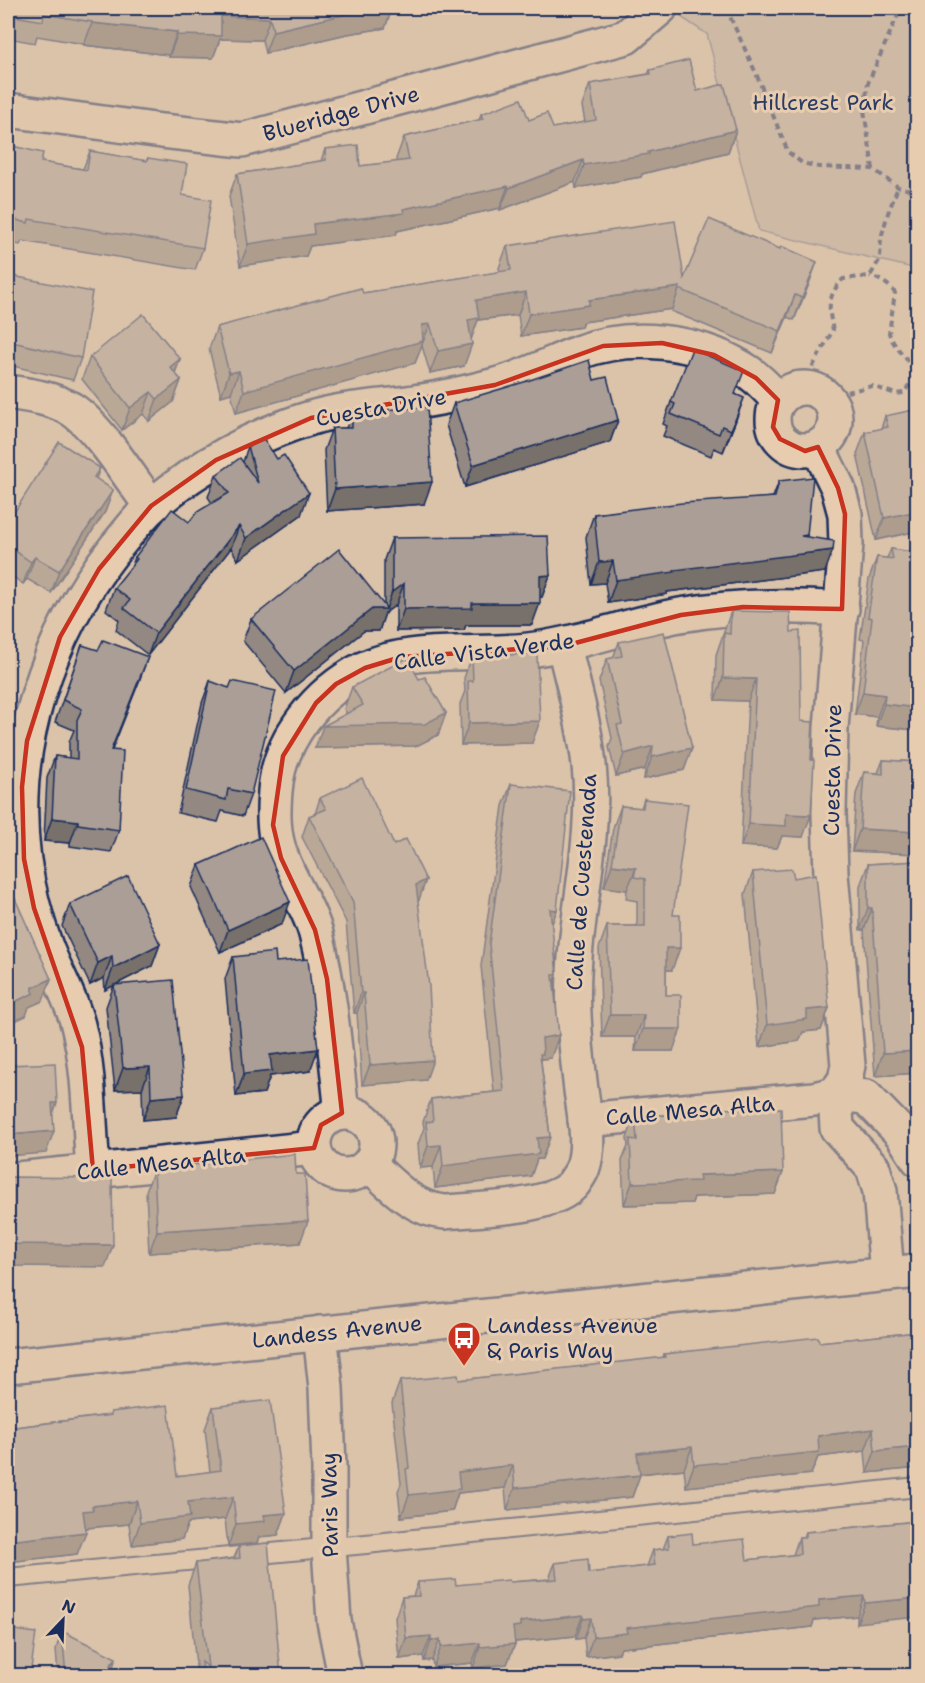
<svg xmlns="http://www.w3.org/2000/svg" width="925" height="1683" font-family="'Shantell Sans',sans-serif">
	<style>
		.green { fill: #bfad9f; stroke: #6d6e7e; stroke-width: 1.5 }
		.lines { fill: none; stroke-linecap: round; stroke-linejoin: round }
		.lane-casing { stroke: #1b2f5e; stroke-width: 22 }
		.street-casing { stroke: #1b2f5e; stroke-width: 38 }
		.secondary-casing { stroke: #1b2f5e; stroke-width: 38 }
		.path { stroke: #1b2f5e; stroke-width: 4; stroke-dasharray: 6 4.5; stroke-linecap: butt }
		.lane { stroke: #e7ccaf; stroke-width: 18 }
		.street { stroke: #e7ccaf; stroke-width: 33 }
		.secondary { stroke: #e7ccaf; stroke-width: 33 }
		.wall { fill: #938882; stroke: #1b2f5e; stroke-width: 1.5 }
		.shaded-wall { fill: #786f6a; stroke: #1b2f5e; stroke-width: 1.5 }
		.building { fill: #ab9e97; stroke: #1b2f5e; stroke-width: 1.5 }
		.marked { fill: none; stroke: #c8321e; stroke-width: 4.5; stroke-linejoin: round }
		.labels { text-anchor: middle; stroke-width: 6; stroke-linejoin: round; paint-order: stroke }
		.park-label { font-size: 22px; fill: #2b3c64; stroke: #e7ccaf }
		.street-label { font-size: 22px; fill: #1b2f5e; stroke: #e7ccaf }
		.poi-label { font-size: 22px; fill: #1b2f5e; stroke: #e7ccaf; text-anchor: start }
	</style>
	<rect width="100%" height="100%" fill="#dbc3aa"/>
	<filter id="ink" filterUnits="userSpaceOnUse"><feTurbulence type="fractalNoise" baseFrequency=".0167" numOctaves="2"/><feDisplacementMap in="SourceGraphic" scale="12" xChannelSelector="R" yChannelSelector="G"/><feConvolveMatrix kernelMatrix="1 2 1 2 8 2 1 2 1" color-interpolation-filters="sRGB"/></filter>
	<g filter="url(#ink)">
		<path class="green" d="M686,8H917V269L759,231L707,34L681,17Z"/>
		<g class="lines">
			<g class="lane-casing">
				<path id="lane" d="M8,1578L366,1544L918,1487"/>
			</g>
			<g class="street-casing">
				<g id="street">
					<path d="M8,110L162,131L242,140L626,37L660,8"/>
					<circle cx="804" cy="419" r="31"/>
					<path d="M8,392C28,395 52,398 71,409C98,426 131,479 151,506"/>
					<path d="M818,447L838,488L845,514L846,544L831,728L829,813L831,874L848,1065L845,1080L835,1094L837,1128L873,1168L880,1191L887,1274"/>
					<path d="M342,1113C335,1053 331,993 316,934C309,907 291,884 282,858C273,836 273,814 275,791C279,738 318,692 363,669C411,646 476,656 528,650C580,644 629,624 680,615C733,606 788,605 842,609"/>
					<circle cx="345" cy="1144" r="31"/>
					<path d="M585,1120L814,1099L835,1094L866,1097L901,1133L918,1159"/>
					<path d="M369,1164C391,1184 413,1210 445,1212C477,1209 554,1209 574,1183C577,1178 582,1172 583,1167C591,1144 584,1113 581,1090C578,1065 575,1039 574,1014C569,930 598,848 589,765C585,725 573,685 564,646"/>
					<path d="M93,1170C89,1122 90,1072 78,1025C71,998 56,973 46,947C36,919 28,889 24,860C9,748 47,635 116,547C128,533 139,517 153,505C197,467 254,435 311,418C344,408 379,407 414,402C441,399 469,392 496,385C525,377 552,363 580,352C631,333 696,340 742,368C756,376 767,388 778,400"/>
					<path d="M8,1180L314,1148"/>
					<path d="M320,1333L326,1388L329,1468V1548L334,1621L345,1676"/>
				</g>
			</g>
			<g class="secondary-casing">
				<path id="secondary" d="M8,1366L918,1271"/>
			</g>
			<g class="path">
				<path d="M726,8L755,71L788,152L802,163L819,167L873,169L898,187L918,192"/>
				<path d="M873,169L864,110L868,83L901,8"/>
				<path d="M810,388L812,368L833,330C828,308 827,296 843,279L870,276L880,259L881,238L888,213L898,187"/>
				<path d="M847,392L872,386L896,394L904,393L914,377C912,358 894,350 889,333L895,293C888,283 881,280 870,276"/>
			</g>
			<use href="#lane" class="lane"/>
			<use href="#street" class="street"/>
			<use href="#secondary" class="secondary"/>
		</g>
		<g class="wall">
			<path d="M8,8H392L385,28L347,34L265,53L262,40L220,39L213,58L169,57V55L84,45V44L37,36L35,43L8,38Z"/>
			<path d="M650,70L697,91L736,130L728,152L642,174L641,177L576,188L575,182L500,210V208L397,231L396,235L310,246L306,256L240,266L229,196L237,174L321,161L325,149L360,166L397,162L396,159L404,137L479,120L481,114L529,120L553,128L585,122L582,106L590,84L648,74Z"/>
			<path d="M8,145L41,162L83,169L90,151L146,161L148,158L182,195L203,248L195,270L22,241L20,245L8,242Z"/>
			<path d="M507,246L684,278L809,284L794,320L787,317L772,353L671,311L672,309L583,322L581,327L521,336L518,315L478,320L471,338L464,366L430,373L422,346L415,363L236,413L231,393L221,396L209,349L217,327L363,293L500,272L499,268Z"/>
			<path d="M8,275L81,358L73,380L8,365Z"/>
			<path d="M90,357L180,359L175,373L181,380L173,402L149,421L143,414L122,430L82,379Z"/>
			<path d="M594,380L618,420L610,442L465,487L446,425L454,403Z"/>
			<path d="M736,394V420L723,452L714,448L711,456L663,436L667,426L663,424L671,402Z"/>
			<path d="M352,412L424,504L327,511L324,450L332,428H346Z"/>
			<path d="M885,416L918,531L876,540L857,454L865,432L881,429Z"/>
			<path d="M248,446L301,515L238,560L231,548L148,655L116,630L119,620L106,610L114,588L132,566L135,557L189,522L212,503L208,497L216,475L243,462Z"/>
			<path d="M100,468L96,479L113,490L105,512L51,593L27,579L23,584L8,573V522Z"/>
			<path d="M779,481L807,535L806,537L825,572L667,592V594L608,603L605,583L591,584L586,537L594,514L773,497Z"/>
			<path d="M392,538L550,575L542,597H540L532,625H466L464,630L396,631V605L385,613L379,631H364L286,693L243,641L251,619L384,605V560Z"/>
			<path d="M891,549L918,553V722L915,730L876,726L877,717L855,714L864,640L860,639L869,579L877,557L887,558Z"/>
			<path d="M731,611L791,632L801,721L803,837L782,836L777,848L741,846L748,701L715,700L716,655Z"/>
			<path d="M619,642L692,748L684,770L644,779L645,769L616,776L609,747L612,738L599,681L607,659L613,658Z"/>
			<path d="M82,645L140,679L112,750L119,830L111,852L70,846V843L44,841L47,778L55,756L69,758V742L74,730L55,722Z"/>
			<path d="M472,656L532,743L461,745L460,704L465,691L464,678Z"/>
			<path d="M419,679L446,713L438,735L416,746L315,748L347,714L344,709L352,687Z"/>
			<path d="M210,681L251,794L243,816L222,811L218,822L178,813L202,703Z"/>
			<path d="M883,760L918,762V854L852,851L856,794L864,772L878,773Z"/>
			<path d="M511,784L551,924L557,975L554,983L551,1058L541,1059V1061L550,1137L542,1159H537L531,1176L435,1188L433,1167L420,1168L418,1144L424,1128L423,1122L431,1099L494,1092L481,966L503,806Z"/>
			<path d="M320,798L419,900L418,901L426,1080L362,1085L357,1013H354L346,922L302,837L309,816L315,814Z"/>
			<path d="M644,799L673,915L672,970H666V995L673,1051H635L636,1037H602L599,948L607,926H637V901L626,899L627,890L604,887L613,828L621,806L641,808Z"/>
			<path d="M918,861V1073L875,1076L864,930H860V886L868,864Z"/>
			<path d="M199,865L282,924L220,952L191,887Z"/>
			<path d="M753,872L829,1008L821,1030L803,1032L799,1041L759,1047L745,894Z"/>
			<path d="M70,904L160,944L152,966L105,990L104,978L90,985L62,926Z"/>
			<path d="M233,957L276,962L310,1071L270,1076L264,1093L236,1096L225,979Z"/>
			<path d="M114,985L184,1095L176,1117L143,1120L142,1089L115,1090L106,1007Z"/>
			<path d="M704,1109L783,1172L775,1194L694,1197L692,1203L624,1205L622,1161L628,1146L627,1138L635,1116L703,1114Z"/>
			<path d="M154,1169L296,1174L300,1243L149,1253L146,1191Z"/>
			<path d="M918,1332V1468L867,1473L865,1451L818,1457L811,1474L686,1487L684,1469L640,1474L632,1497L507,1510L505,1488L458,1493L452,1511L401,1517L398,1491L401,1484L392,1403L400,1381L459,1380L663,1358L664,1354L819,1342Z"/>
			<path d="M213,1407L286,1513L278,1535L259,1537L257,1543L228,1546L225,1519L188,1523L182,1539L132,1545L129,1524L86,1528L77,1554L8,1562V1428L110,1415L111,1412L177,1476L210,1472L205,1429Z"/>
			<path d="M918,1521L857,1623V1616L814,1620L812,1627L621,1648L619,1653L586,1657L584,1638L576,1639L575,1636L515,1642V1644L507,1664L473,1668L472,1663L433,1667L432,1660L424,1661L423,1656L399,1659L395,1618L402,1597L413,1596L418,1582L456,1585L510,1582L549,1579L555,1563L589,1573L647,1566L653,1550L663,1549L668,1536L747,1560L793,1555L799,1537H804L806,1532Z"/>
			<path d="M239,1546L281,1676H197L188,1585L196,1563L234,1558Z"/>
			<path d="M62,1631L110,1676H58L56,1649Z"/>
		</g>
		<g class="shaded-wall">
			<path d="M380,8H392L385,28L347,34L265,53L273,31L355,12Z"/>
			<path d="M430,8H451L429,12Z"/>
			<path d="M221,16L270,18L262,40L220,39L213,58L169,57L177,35Z"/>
			<path d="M92,23L177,32L169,55L84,45Z"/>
			<path d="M736,130L728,152L642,174L641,177L576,188L584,165L648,152Z"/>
			<path d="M583,160L575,182L500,210L509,188Z"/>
			<path d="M508,186L500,208L397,231L396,235L310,246L306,256L240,266L248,244L313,224L403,209Z"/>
			<path d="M817,262L809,284L794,320L802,298Z"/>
			<path d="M680,287L672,309L583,322L581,327L521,336L529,314L589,300Z"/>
			<path d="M526,292L518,315L478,320L471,340L460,342L476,300Z"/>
			<path d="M795,295L787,317L772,353L780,331Z"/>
			<path d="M430,324L415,363L236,413L244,391L422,325Z"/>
			<path d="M472,344L464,366L430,373L438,351Z"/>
			<path d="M180,359L172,381L170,367Z"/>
			<path d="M239,371L231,393L221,396L229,373Z"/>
			<path d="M181,380L173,402L149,421L157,399Z"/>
			<path d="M151,392L143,414L122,430L130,408Z"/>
			<path d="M744,398L736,420L723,452L731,430Z"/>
			<path d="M618,420L610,442L465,487L473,465Z"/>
			<path d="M432,482L424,504L327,511L335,489Z"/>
			<path d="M113,490L105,512L51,593L59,571Z"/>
			<path d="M309,493L301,515L238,560L246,538Z"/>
			<path d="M918,511V531L876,540L884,518Z"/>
			<path d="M239,526L231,548L148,655L156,633Z"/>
			<path d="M807,535L800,554L833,550L825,572L667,592V594L608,603L616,580L674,570Z"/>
			<path d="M35,557L27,579L23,584L31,562Z"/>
			<path d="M613,561L605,583L591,584L599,562Z"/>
			<path d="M550,575L542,597L532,598L540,576Z"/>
			<path d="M404,583L396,605L385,613L379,631H364L286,693L294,671L372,609H386L392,592Z"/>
			<path d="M472,603H540L532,625H466L464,630L396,631L404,609Z"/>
			<path d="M148,657L140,679L103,772L111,750Z"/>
			<path d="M723,678L756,679L748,701L715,700Z"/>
			<path d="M863,692L885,695L877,717L855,714Z"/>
			<path d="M884,704L918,708V722L915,730L876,726Z"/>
			<path d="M446,713L438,735L416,746L315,748L323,726Z"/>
			<path d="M540,721L532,743L461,745L469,723Z"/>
			<path d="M653,746L645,769L616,776L624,754Z"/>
			<path d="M692,748L684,770L644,779L652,757Z"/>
			<path d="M786,814L811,815L803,837L782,836L777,848L741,846L749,824Z"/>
			<path d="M52,818L78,821L70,843L44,841Z"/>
			<path d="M860,829L918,832V854L852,851Z"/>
			<path d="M612,865L636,868L627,890L604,887Z"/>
			<path d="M426,880L419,900L408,905L416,885Z"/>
			<path d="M290,902L282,924L220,952L228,930Z"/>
			<path d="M868,908H872L864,930H860Z"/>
			<path d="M550,909L557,910L549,932Z"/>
			<path d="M160,944L152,966L105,990L113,968Z"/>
			<path d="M666,948H680L672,970H658Z"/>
			<path d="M112,956L104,978L90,985L98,963Z"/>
			<path d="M51,979L43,1001L29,1007L26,1016L8,1024V1005L32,988Z"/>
			<path d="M361,993H364L357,1013H354Z"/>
			<path d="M829,1008L821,1030L803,1032L799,1041L759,1047L767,1025L807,1010Z"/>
			<path d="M610,1015H644L636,1037H602Z"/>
			<path d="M643,1029H681L673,1051H635Z"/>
			<path d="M559,1035L551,1058L541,1059L535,1076L542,1038Z"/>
			<path d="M318,1049L310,1071L270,1076L264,1093L236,1096L244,1074L270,1055Z"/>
			<path d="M918,1051V1073L875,1076L883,1053Z"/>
			<path d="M433,1060L426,1080L362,1085L370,1065Z"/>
			<path d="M150,1067L142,1089L115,1090L123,1068Z"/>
			<path d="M184,1095L176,1117L143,1120L151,1098Z"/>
			<path d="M52,1103H57L49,1125Z"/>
			<path d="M54,1131L46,1153L8,1156V1135Z"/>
			<path d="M550,1137L542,1159H537L531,1176L435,1188L443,1166L537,1138Z"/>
			<path d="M441,1145L433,1167L420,1168L428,1146Z"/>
			<path d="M783,1172L775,1194L694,1197L692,1203L624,1205L632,1183L699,1175Z"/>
			<path d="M308,1221L300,1243L149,1253L157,1231Z"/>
			<path d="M8,1244L113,1245L105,1267L8,1266Z"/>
			<path d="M873,1429L865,1451L818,1457L811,1474L686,1487L694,1465L818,1436Z"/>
			<path d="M692,1447L684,1469L629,1475L637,1453Z"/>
			<path d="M918,1447V1468L867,1473L875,1451Z"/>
			<path d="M513,1465L505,1488L458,1493L452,1511L401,1517L409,1495L458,1472Z"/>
			<path d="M640,1475L632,1497L507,1510L515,1488Z"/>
			<path d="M233,1497L225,1519L188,1523L182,1539L132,1545L140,1523L188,1502Z"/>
			<path d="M137,1501L129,1524L86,1528L85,1532L83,1511L92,1506Z"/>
			<path d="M286,1513L278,1535L259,1537L257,1543L228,1546L236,1524L264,1515Z"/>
			<path d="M86,1532L77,1554L8,1562V1541Z"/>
			<path d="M864,1596L857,1616L814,1620L812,1627L621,1648L619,1653L586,1657L593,1637L626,1628L819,1600Z"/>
			<path d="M918,1598V1617L857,1623L865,1603Z"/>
			<path d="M583,1615L575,1636L515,1642V1644L507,1664L473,1668L480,1647L520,1622Z"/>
			<path d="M591,1618L584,1638L576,1639L583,1619Z"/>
			<path d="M431,1636L423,1656L399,1659L406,1638Z"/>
			<path d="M440,1639L432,1660L424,1661L431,1641Z"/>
			<path d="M480,1643L472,1663L433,1667L441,1647Z"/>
			<path d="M116,1658L110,1676H102Z"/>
		</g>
		<g class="building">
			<path d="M8,8H380L355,12L273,31L270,18L221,16V36L177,35V32L92,23V22L44,14L43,21L8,15Z"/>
			<path d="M689,60L697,91L724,84L736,130L648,152L649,154L584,165L583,160L509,188L508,186L403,209L404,213L313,224L314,234L248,244L237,174L326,160L325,149L358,145L360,166L409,160L404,137L483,119L481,114L521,99L529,120L547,113L553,128L596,120L590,84L651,74L650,70Z"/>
			<path d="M8,145L43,153L41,162L87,170L90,151L147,161L148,158L187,164L182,195L211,200L203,248L29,219L28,223L8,218Z"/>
			<path d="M709,219L780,249L781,246L817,262L802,298L795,295L780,331L679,289L680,287L589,300V305L529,314L526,292L476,300L479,318L468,320L472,344L438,351L430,324L422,325L423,341L244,391L239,371L229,373L217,327L361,288L363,293L511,270L507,246L675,221L684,278Z"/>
			<path d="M8,275L92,292L81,358L8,341V347Z"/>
			<path d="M143,314L180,359L170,367L181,380L157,399L151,392L130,408L90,357Z"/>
			<path d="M692,349L744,371L735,394L744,398L731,430L722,426L719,434L671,414L675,404L671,402Z"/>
			<path d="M589,360L594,380L607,377L618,420L473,465L454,403L524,382Z"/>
			<path d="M427,407L432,482L335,489L332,428H352V412Z"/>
			<path d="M918,409V511L884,518L865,432L888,427L885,416Z"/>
			<path d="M263,438L277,459L284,455L309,493L246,538L239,526L156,633L124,608L130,600L114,588L137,559L135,557L172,509L189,522L197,512L229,493L216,475L240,458L258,483L248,446Z"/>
			<path d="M59,442L100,468L94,477L113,490L59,571L35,557L31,562L8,546V522Z"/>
			<path d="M813,477L807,535L801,536L834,541L833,550L674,570L675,572L616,580L613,561L599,562L594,514L682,503L775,497L779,481Z"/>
			<path d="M548,536L550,575L540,576V603H472V608L404,609V583L392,592V538Z"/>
			<path d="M339,549L387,609H372L294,671L251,619Z"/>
			<path d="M891,549L918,553V708L884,704L885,695L863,692L872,618L868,617L877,557L893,559Z"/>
			<path d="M731,611L790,612L791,632L800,631L801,721L813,722L811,760H814L811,815L786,814V826L749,824L756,679L723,678L724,633L730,634Z"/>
			<path d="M8,622L14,623L8,662Z"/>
			<path d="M664,632L692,748L652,757L653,746L624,754L617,725L622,724L607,659L622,656L619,642Z"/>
			<path d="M103,640L148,657L111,750L123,751L119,830L78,824V821L52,818L55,756L77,759V720L82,709L63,700L82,645L98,650Z"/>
			<path d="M537,654L540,721L469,723L468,681H473L472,656Z"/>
			<path d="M407,658L419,679L425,677L446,713L425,724L323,726L363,705L352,687Z"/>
			<path d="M210,681L229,688L232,681L276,691L251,794L228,789L226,800L186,790Z"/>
			<path d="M883,760L918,762V832L860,829L864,772L883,774Z"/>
			<path d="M362,778L394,845L406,839L426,880L416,885L429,986L433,1060L370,1065L364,993H361L353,902L309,816L326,809L320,798Z"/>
			<path d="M511,784L570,791L557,910L550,909L557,975H553L559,1035L542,1038L543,1054H540L550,1137L537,1138L539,1154L443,1166L441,1145L428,1146L426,1122L433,1121L431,1099L504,1091L489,944Z"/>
			<path d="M644,799L688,804L673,915H680V948H666V995H681V1029H643L644,1015H610L607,926H645V879L634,877L636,868L612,865L621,806L643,808Z"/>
			<path d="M261,837L290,902L228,930L199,865Z"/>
			<path d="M918,861V1051L883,1053L872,908H868V864Z"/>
			<path d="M792,869L794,878L816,874L829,1008L807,1010V1019L767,1025L753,872Z"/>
			<path d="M128,876L160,944L113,968L112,956L98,963L70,904Z"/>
			<path d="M8,885H9L51,979L32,988L34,993L8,1005Z"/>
			<path d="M275,952L276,962L308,959L318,1049L270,1055L272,1071L244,1074L233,957Z"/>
			<path d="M173,980L184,1095L151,1098L150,1067L123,1068L114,985Z"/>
			<path d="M55,1063L57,1103H52L54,1131L8,1135V1065Z"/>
			<path d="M781,1108L783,1172L699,1175L700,1181L632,1183L630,1139L637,1140L635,1116L705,1114L704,1109Z"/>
			<path d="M295,1154L296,1174H305L308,1221L157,1231L154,1169Z"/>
			<path d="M8,1177L112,1178L113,1245L8,1244Z"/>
			<path d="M918,1332V1447L875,1451L873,1429L818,1436L819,1452L694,1465L692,1447L637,1453L640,1475L515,1488L513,1465L458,1472L460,1489L409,1495L406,1469L409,1468L400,1381L458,1375L459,1380L665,1357L664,1354L818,1337L819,1342Z"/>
			<path d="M270,1400L286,1513L264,1515L265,1521L236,1524L233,1497L188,1502L190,1517L140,1523L137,1501L92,1506L93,1510L83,1511L86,1532L8,1541V1428L111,1415V1412L168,1405L177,1476L221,1470L213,1407Z"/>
			<path d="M918,1521V1598L865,1603L864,1596L819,1600V1607L626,1628L627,1633L593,1637L591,1618L583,1619V1615L520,1622V1626L513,1627L515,1644L480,1647V1643L441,1647L440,1639L431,1641V1636L406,1638L402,1597L419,1596L418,1582L455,1579L456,1585L509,1580L510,1582L557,1579L555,1563L588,1559L589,1573L655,1565L653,1550L669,1548L668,1536L692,1533L693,1544L744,1539L747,1560L800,1554L799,1537H806V1532Z"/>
			<path d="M268,1543L281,1676H203L202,1662L208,1667L196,1563L240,1558L239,1546Z"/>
			<path d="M8,1629L36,1633L30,1676H8Z"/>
			<path d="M62,1631L116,1658L102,1676H66Z"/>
		</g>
	</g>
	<path d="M0 0H925V1683H0ZM662,343L714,355L756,378L778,400L773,427L780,439L805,451L818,447L838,488L845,514L842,609L743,607L681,615L564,646L401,657L365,668L336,684L316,703L283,756L273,825L281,858L315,930L327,979L342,1113L321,1125L314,1148L93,1170L82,1047L34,908L24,859L22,787L27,741L60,637L99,569L151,506L216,460L311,418L495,385L603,346Z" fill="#dbc3aa" fill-opacity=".55" fill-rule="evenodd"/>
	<path class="marked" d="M662,343L714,355L756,378L778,400L773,427L780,439L805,451L818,447L838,488L845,514L842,609L743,607L681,615L564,646L401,657L365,668L336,684L316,703L283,756L273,825L281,858L315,930L327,979L342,1113L321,1125L314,1148L93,1170L82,1047L34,908L24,859L22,787L27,741L60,637L99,569L151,506L216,460L311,418L495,385L603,346Z"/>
	<defs>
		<g id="bus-pin" transform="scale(1.725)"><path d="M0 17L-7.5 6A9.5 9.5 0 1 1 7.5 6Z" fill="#c8321e" stroke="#e7ccaf"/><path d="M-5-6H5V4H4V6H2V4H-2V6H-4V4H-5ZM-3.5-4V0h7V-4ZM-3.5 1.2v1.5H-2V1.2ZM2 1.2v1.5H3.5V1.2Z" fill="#fff"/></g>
	</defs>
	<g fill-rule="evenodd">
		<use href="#bus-pin" x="464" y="1338"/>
	</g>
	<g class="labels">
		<g class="park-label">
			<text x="823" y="110">Hillcrest Park</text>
		</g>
		<g class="street-label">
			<text transform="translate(341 113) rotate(-15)" y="8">Blueridge Drive</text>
			<text transform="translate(381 407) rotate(-10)" y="8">Cuesta Drive</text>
			<text transform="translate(484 651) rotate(-7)" y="8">Calle Vista Verde</text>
			<text transform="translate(832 770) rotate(-89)" y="8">Cuesta Drive</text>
			<text transform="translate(581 882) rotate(-86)" y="8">Calle de Cuestenada</text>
			<text transform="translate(690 1110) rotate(-5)" y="8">Calle Mesa Alta</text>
			<text transform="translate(161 1163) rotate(-6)" y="8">Calle Mesa Alta</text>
			<text transform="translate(337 1331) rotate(-6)" y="8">Landess Avenue</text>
			<text transform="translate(329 1505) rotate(-91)" y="8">Paris Way</text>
		</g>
		<g class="poi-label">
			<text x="487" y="1333">Landess Avenue<tspan x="487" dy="25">&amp; Paris Way</tspan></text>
		</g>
	</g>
	<rect width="925" height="1683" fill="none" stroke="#e7ccaf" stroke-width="30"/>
	<rect x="15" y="15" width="895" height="1653" fill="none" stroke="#1b2f5e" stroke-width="2" filter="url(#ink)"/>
	<g transform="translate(63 1620) rotate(23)" stroke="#e7ccaf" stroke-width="4.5" paint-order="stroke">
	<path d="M0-4.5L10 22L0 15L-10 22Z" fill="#1b2f5e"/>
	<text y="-9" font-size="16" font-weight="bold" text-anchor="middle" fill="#1b2f5e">N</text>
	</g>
</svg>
